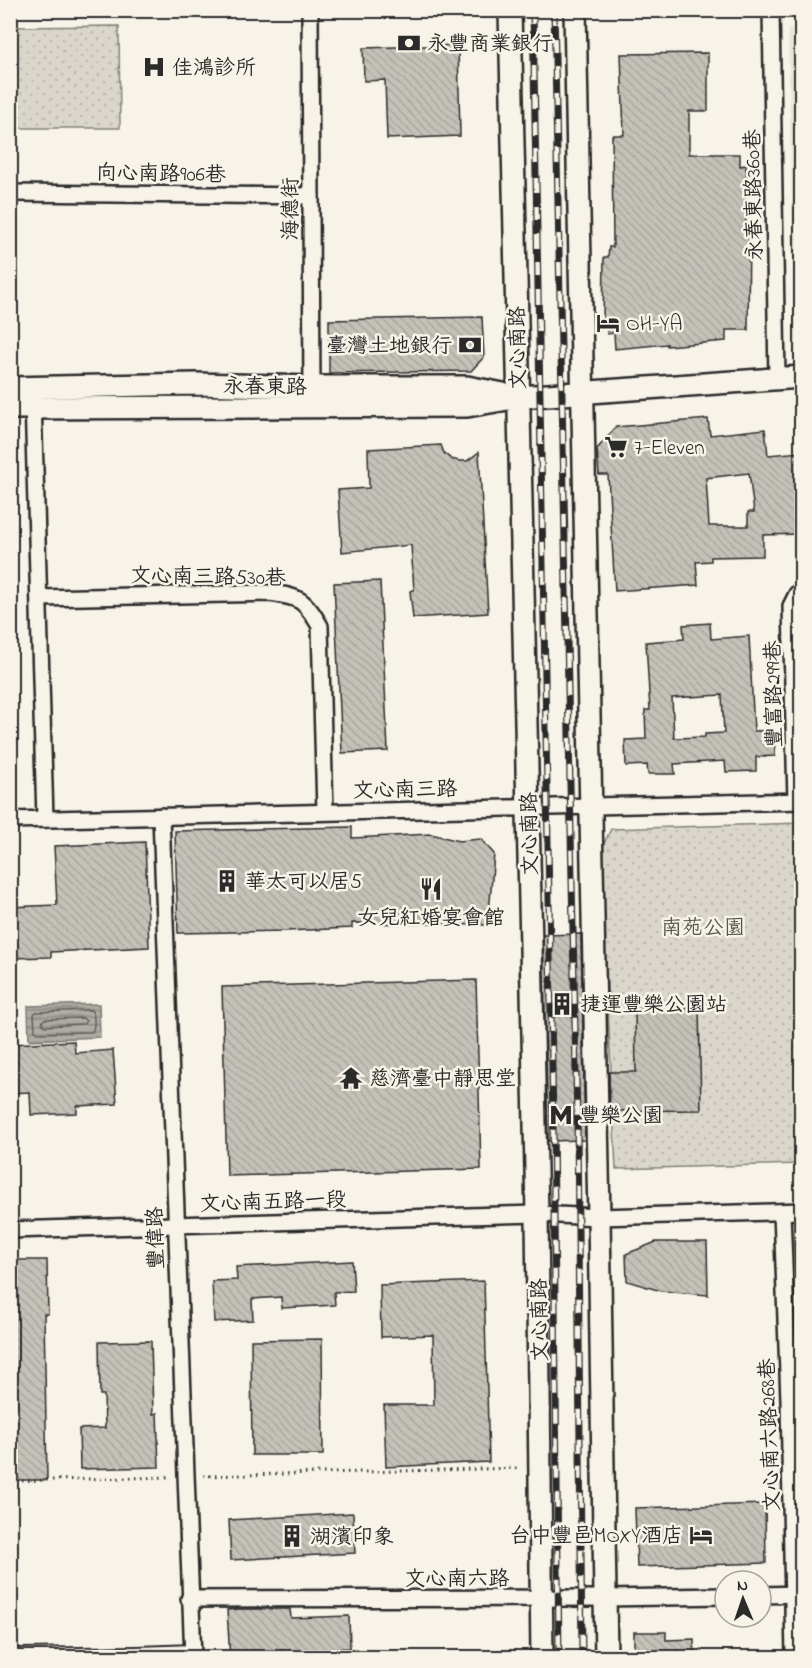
<svg xmlns="http://www.w3.org/2000/svg" width="812" height="1668" font-family="'Indie Flower','LXGW WenKai TC',sans-serif">
	<style>
		.built { fill: #e8e4da }
		.grass { fill: url(#grass-dots); stroke: #82807c; stroke-width: 1.5 }
		.water { fill: url(#water-rules); stroke: #7a7874; stroke-width: 1.5 }
		.lines { fill: none; stroke-linecap: round; stroke-linejoin: round }
		.shore { stroke: #605f5b; stroke-width: 1.5 }
		.building { fill: url(#building-back-hatch); stroke: #2b2b2b; stroke-width: 1.5; fill-rule: evenodd }
		.lane-casing { stroke: #2b2b2b; stroke-width: 12 }
		.street-casing { stroke: #2b2b2b; stroke-width: 20 }
		.secondary-casing { stroke: #2b2b2b; stroke-width: 26 }
		.path { stroke: #2b2b2b; stroke-width: 3; stroke-dasharray: 1.5 4.5; stroke-linecap: butt }
		.lane { stroke: #f7f3e8; stroke-width: 8 }
		.street { stroke: #f7f3e8; stroke-width: 15 }
		.secondary { stroke: #f7f3e8; stroke-width: 21 }
		.rail-casing { stroke: #2b2b2b; stroke-width: 7 }
		.rail { stroke: #f7f3e8; stroke-width: 4.5; stroke-dasharray: 14; stroke-linecap: butt }
		.labels { text-anchor: middle; stroke-width: 5; stroke-linejoin: round; paint-order: stroke }
		.poi-label { font-size: 21px; fill: #2b2b2b; stroke: #f7f3e8; text-anchor: start }
		.street-label { font-size: 21px; fill: #2b2b2b; stroke: #f7f3e8 }
		.park-label { font-size: 21px; fill: #575653; stroke: #f7f3e8 }
	</style>
	<defs>
		<pattern id="grass-dots" width="8" height="8" patternUnits="userSpaceOnUse" patternTransform="scale(1.5)"><rect width="8" height="8" fill="#dad6cc"/><path d="M2 2h.1M6 6h.1" fill="none" stroke="#bbb8af" stroke-width="1.8" stroke-linecap="round"/></pattern>
		<pattern id="water-rules" width="6" height="5" patternUnits="userSpaceOnUse" patternTransform="scale(1.5)"><rect width="6" height="5" fill="#afaca4"/><path d="M0 2.5h6" fill="none" stroke="#8f8c86"/></pattern>
		<pattern id="building-back-hatch" width="6" height="6" patternUnits="userSpaceOnUse" patternTransform="scale(1.5)"><rect width="6" height="6" fill="#c4c1b9"/><path d="M-1 5l2 2M0 0l6 6M5-1l2 2" fill="none" stroke="#a9a69f"/></pattern>
	</defs>
	<rect width="100%" height="100%" fill="#f7f3e8"/>
	<filter id="ink" filterUnits="userSpaceOnUse"><feTurbulence type="fractalNoise" baseFrequency=".0167" numOctaves="2"/><feDisplacementMap in="SourceGraphic" scale="12" xChannelSelector="R" yChannelSelector="G"/><feConvolveMatrix kernelMatrix="1 2 1 2 8 2 1 2 1" color-interpolation-filters="sRGB"/></filter>
	<g filter="url(#ink)">
		<path class="built" d="M801,29L802,349L795,350L788,30Z"/>
		<g class="grass">
			<path d="M119,26L120,128H11V27Z"/>
			<path d="M801,823V1164L616,1169L600,852L611,829Z"/>
		</g>
		<path class="water" d="M99,1004L100,1037L29,1040L28,1006Z"/>
		<g class="lines">
			<g class="shore">
				<path d="M91,1010C95,1014 95,1027 92,1032L38,1033L35,1031L34,1014L36,1012Z"/>
				<path d="M83,1018L86,1021L84,1024L45,1026L42,1023L44,1019Z"/>
			</g>
		</g>
		<g class="building">
			<path d="M458,45L460,136L387,139L385,80L364,81L363,48Z"/>
			<path d="M708,53V111H689V154H740V166L746,165L747,188L745,187L746,229H749L748,330H726V341L667,346V344L615,349L614,333L607,334V322H603L604,257H608L609,247H613L612,135H624L621,54Z"/>
			<path d="M482,317L484,357L471,371L329,373V320Z"/>
			<path d="M708,419L710,435L765,429L768,455L801,452V534L763,535V556L711,557V561L696,562L698,585L615,591L608,475H599L597,449L616,427ZM749,473L754,512H748V526H709L706,478Z"/>
			<path d="M441,445L444,453L451,459L459,461H467L479,452L488,613L413,618L410,591L414,590L411,545L342,552L338,490L369,488L368,449Z"/>
			<path d="M380,581L388,751L342,753L334,583Z"/>
			<path d="M710,623L711,639L749,636L754,731L774,730L775,756L756,757V771L726,772L725,761L674,764L675,774H648L647,765L626,766L625,740L646,739L645,710H650L646,642L684,639L683,625ZM722,695L724,733L705,734V737L674,738L672,698Z"/>
			<path d="M352,827V838L431,834L459,841L481,839L494,854L488,925L352,923V928L286,931L178,933L175,831Z"/>
			<path d="M145,842L149,947L51,952V957L10,958V907L57,905L54,846Z"/>
			<path d="M581,934L585,1140L548,1141L543,935Z"/>
			<path d="M476,980L481,1169L227,1176L222,987Z"/>
			<path d="M699,1007L701,1110L610,1111L609,1072H636L635,1009Z"/>
			<path d="M74,1041L75,1053L113,1050L117,1104L77,1106V1113L31,1115L30,1092L10,1093V1044Z"/>
			<path d="M656,1242H707L708,1295L661,1291L627,1281L626,1254Z"/>
			<path d="M10,1260H47L48,1314H44L47,1480H10Z"/>
			<path d="M352,1261L354,1291L334,1292L335,1305L282,1308L281,1297L252,1299L253,1320L214,1322L212,1281L237,1280L236,1267Z"/>
			<path d="M484,1281L489,1462L386,1467L384,1405H434L433,1335L381,1337L380,1285Z"/>
			<path d="M322,1339L323,1455H252L251,1340Z"/>
			<path d="M151,1341L153,1414L157,1413L159,1467L80,1469L79,1429L105,1428L104,1395H100L99,1342Z"/>
			<path d="M765,1504L766,1563L637,1567L635,1508Z"/>
			<path d="M353,1513L355,1553L231,1560L229,1520Z"/>
			<path d="M239,1609H290L291,1618L349,1616L350,1648L336,1649L337,1658H230L227,1610Z"/>
			<path d="M634,1632H666V1640L694,1639V1658H634Z"/>
		</g>
		<g class="lines">
			<g class="lane-casing">
				<path id="lane" d="M10,1653C71,1652 132,1652 192,1649"/>
			</g>
			<g class="street-casing">
				<g id="street">
					<path d="M310,10L312,394"/>
					<path d="M771,10L777,379"/>
					<path d="M10,193L311,196"/>
					<path d="M33,399L45,819"/>
					<path d="M39,598L270,593C300,597 304,599 320,626L325,812"/>
					<path d="M796,801L791,606L797,594L802,589"/>
					<path d="M161,816L193,1658"/>
					<path d="M10,820L802,801"/>
					<path d="M782,1212L789,1400L794,1658"/>
					<path d="M10,1230L537,1214L599,1217L802,1211"/>
					<path d="M761,1595L802,1594"/>
					<path d="M189,1599L605,1598L725,1596"/>
				</g>
			</g>
			<g class="secondary-casing">
				<g id="secondary">
					<path d="M510,10L537,1214L542,1658"/>
					<path d="M575,10L599,1217L606,1658"/>
					<path d="M10,388L196,384L312,387H467L503,394"/>
					<path d="M10,408L467,406L519,397L802,377"/>
				</g>
			</g>
			<g class="path">
				<path d="M203,1476L520,1468"/>
				<path d="M10,1481L170,1477"/>
			</g>
			<use href="#lane" class="lane"/>
			<use href="#street" class="street"/>
			<use href="#secondary" class="secondary"/>
			<g class="rail-casing">
				<g id="rail">
					<path d="M533,10L553,1122L559,1658"/>
					<path d="M554,10L577,1122L582,1658"/>
				</g>
			</g>
			<use href="#rail" class="rail"/>
		</g>
	</g>
	<defs>
		<g id="bank-bare" transform="scale(1.8)"><path d="M-6-4H6V4H-6ZM0-2.3a2.3 2.3 0 1 0 0 4.6a2.3 2.3 0 1 0 0-4.6Z" fill="#2b2b2b" stroke="#f7f3e8" stroke-width="2.5" paint-order="stroke"/></g>
		<g id="hospital-bare" transform="scale(1.8)"><path d="M-5-5h3v3.5h4V-5h3V5h-3V1.5h-4V5h-3Z" fill="#2b2b2b" stroke="#f7f3e8" stroke-width="2.5" paint-order="stroke"/></g>
		<g id="hotel-bare" transform="scale(1.8)"><path d="M-6-4.5h1.5V1H6V5H4.5V3h-9V5H-6ZM-4 0a1.8 1.8 0 1 1 3.6 0ZM.5 0V-2.5h3Q6-2.5 6 0Z" fill="#2b2b2b" stroke="#f7f3e8" stroke-width="2.5" paint-order="stroke"/></g>
		<g id="supermarket-bare" transform="scale(1.8)"><path d="M-6-5.5h2.5l.6 2H6L4.5 2H-2.5L-4.4-4H-6ZM-1.5 3.2a1.3 1.3 0 1 0 .1 0ZM3 3.2a1.3 1.3 0 1 0 .1 0Z" fill="#2b2b2b" stroke="#f7f3e8" stroke-width="2.5" paint-order="stroke"/></g>
		<g id="building-bare" transform="scale(1.8)"><path d="M-4-6H4V6H1V3H-1V6H-4ZM-2.5-4.3h1.7v1.8h-1.7ZM.8-4.3h1.7v1.8H.8ZM-2.5-1h1.7V.8h-1.7ZM.8-1h1.7V.8H.8Z" fill="#2b2b2b" stroke="#f7f3e8" stroke-width="2.5" paint-order="stroke"/></g>
		<g id="restaurant-bare" transform="scale(1.8)"><path d="M-5-6h1v4h1v-4h1v4h1v-4h1v5L-1.5 .5V6h-2V.5L-5-1ZM5-6V6H3V1.5H1.5Q1.5-4 5-6Z" fill="#2b2b2b" stroke="#f7f3e8" stroke-width="2.5" paint-order="stroke"/></g>
		<g id="temple-bare" transform="scale(1.8)"><path d="M0-6L5-2H3V0L6.5 2.5H4V6H1.5V3h-3V6H-4V2.5H-6.5L-3 0V-2H-5Z" fill="#2b2b2b" stroke="#f7f3e8" stroke-width="2.5" paint-order="stroke"/></g>
		<g id="metro-bare" transform="scale(1.8)"><path d="M-5.5 5V-5H-3L0 0L3-5H5.5V5H3V-.5L0 4L-3-.5V5Z" fill="#2b2b2b" stroke="#f7f3e8" stroke-width="2.5" paint-order="stroke"/></g>
	</defs>
	<g fill-rule="evenodd">
		<use href="#bank-bare" x="409" y="43"/>
		<use href="#hospital-bare" x="154" y="67"/>
		<use href="#hotel-bare" x="608" y="323"/>
		<use href="#bank-bare" x="470" y="345"/>
		<use href="#supermarket-bare" x="616" y="447"/>
		<use href="#building-bare" x="227" y="881"/>
		<use href="#restaurant-bare" x="431" y="889"/>
		<use href="#building-bare" x="562" y="1004"/>
		<use href="#temple-bare" x="351" y="1078"/>
		<use href="#metro-bare" x="561" y="1115"/>
		<use href="#hotel-bare" x="701" y="1535"/>
		<use href="#building-bare" x="292" y="1536"/>
	</g>
	<g class="labels">
		<g class="poi-label">
			<text x="427" y="50">永豐商業銀行</text>
			<text x="172" y="74">佳鴻診所</text>
			<text x="626" y="330">OH-YA</text>
			<text x="452" y="352" text-anchor="end">臺灣土地銀行</text>
			<text x="634" y="454">7-Eleven</text>
			<text x="245" y="888">華太可以居5</text>
			<text x="431" y="924" text-anchor="middle">女兒紅婚宴會館</text>
			<text x="580" y="1011">捷運豐樂公園站</text>
			<text x="369" y="1085">慈濟臺中靜思堂</text>
			<text x="579" y="1122">豐樂公園</text>
			<text x="683" y="1542" text-anchor="end">台中豐邑MOXY酒店</text>
			<text x="310" y="1543">湖濱印象</text>
		</g>
		<g class="street-label">
			<text transform="translate(161 173) rotate(1)" y="7">向心南路906巷</text>
			<text transform="translate(753 195) rotate(-91)" y="7">永春東路360巷</text>
			<text transform="translate(290 209) rotate(-90)" y="7">海德街</text>
			<text transform="translate(517 348) rotate(-91)" y="7">文心南路</text>
			<text transform="translate(265 386) rotate(1)" y="7">永春東路</text>
			<text transform="translate(208 576) rotate(1)" y="7">文心南三路530巷</text>
			<text transform="translate(773 694) rotate(-91)" y="7">豐富路299巷</text>
			<text transform="translate(405 789) rotate(-1)" y="7">文心南三路</text>
			<text transform="translate(529 834) rotate(-91)" y="7">文心南路</text>
			<text transform="translate(273 1201) rotate(-2)" y="7">文心南五路一段</text>
			<text transform="translate(155 1238) rotate(-92)" y="7">豐偉路</text>
			<text transform="translate(539 1320) rotate(-91)" y="7">文心南路</text>
			<text transform="translate(769 1435) rotate(-92)" y="7">文心南六路268巷</text>
			<text x="457" y="1585">文心南六路</text>
		</g>
		<g class="park-label">
			<text x="703" y="934">南苑公園</text>
		</g>
	</g>
	<rect width="812" height="1668" fill="none" stroke="#f7f3e8" stroke-width="36"/>
	<rect x="18" y="18" width="776" height="1632" fill="none" stroke="#2b2b2b" stroke-width="2" filter="url(#ink)"/>
	<g transform="translate(743 1599) rotate(358)"><circle r="28" fill="#f7f3e8" stroke="#a5a39c" stroke-width="1.5"/>
	<path d="M0-4.5L10 22L0 15L-10 22Z" fill="#2b2b2b"/>
	<text y="-9" font-size="16" font-weight="bold" text-anchor="middle" fill="#2b2b2b">N</text>
	</g>
</svg>
